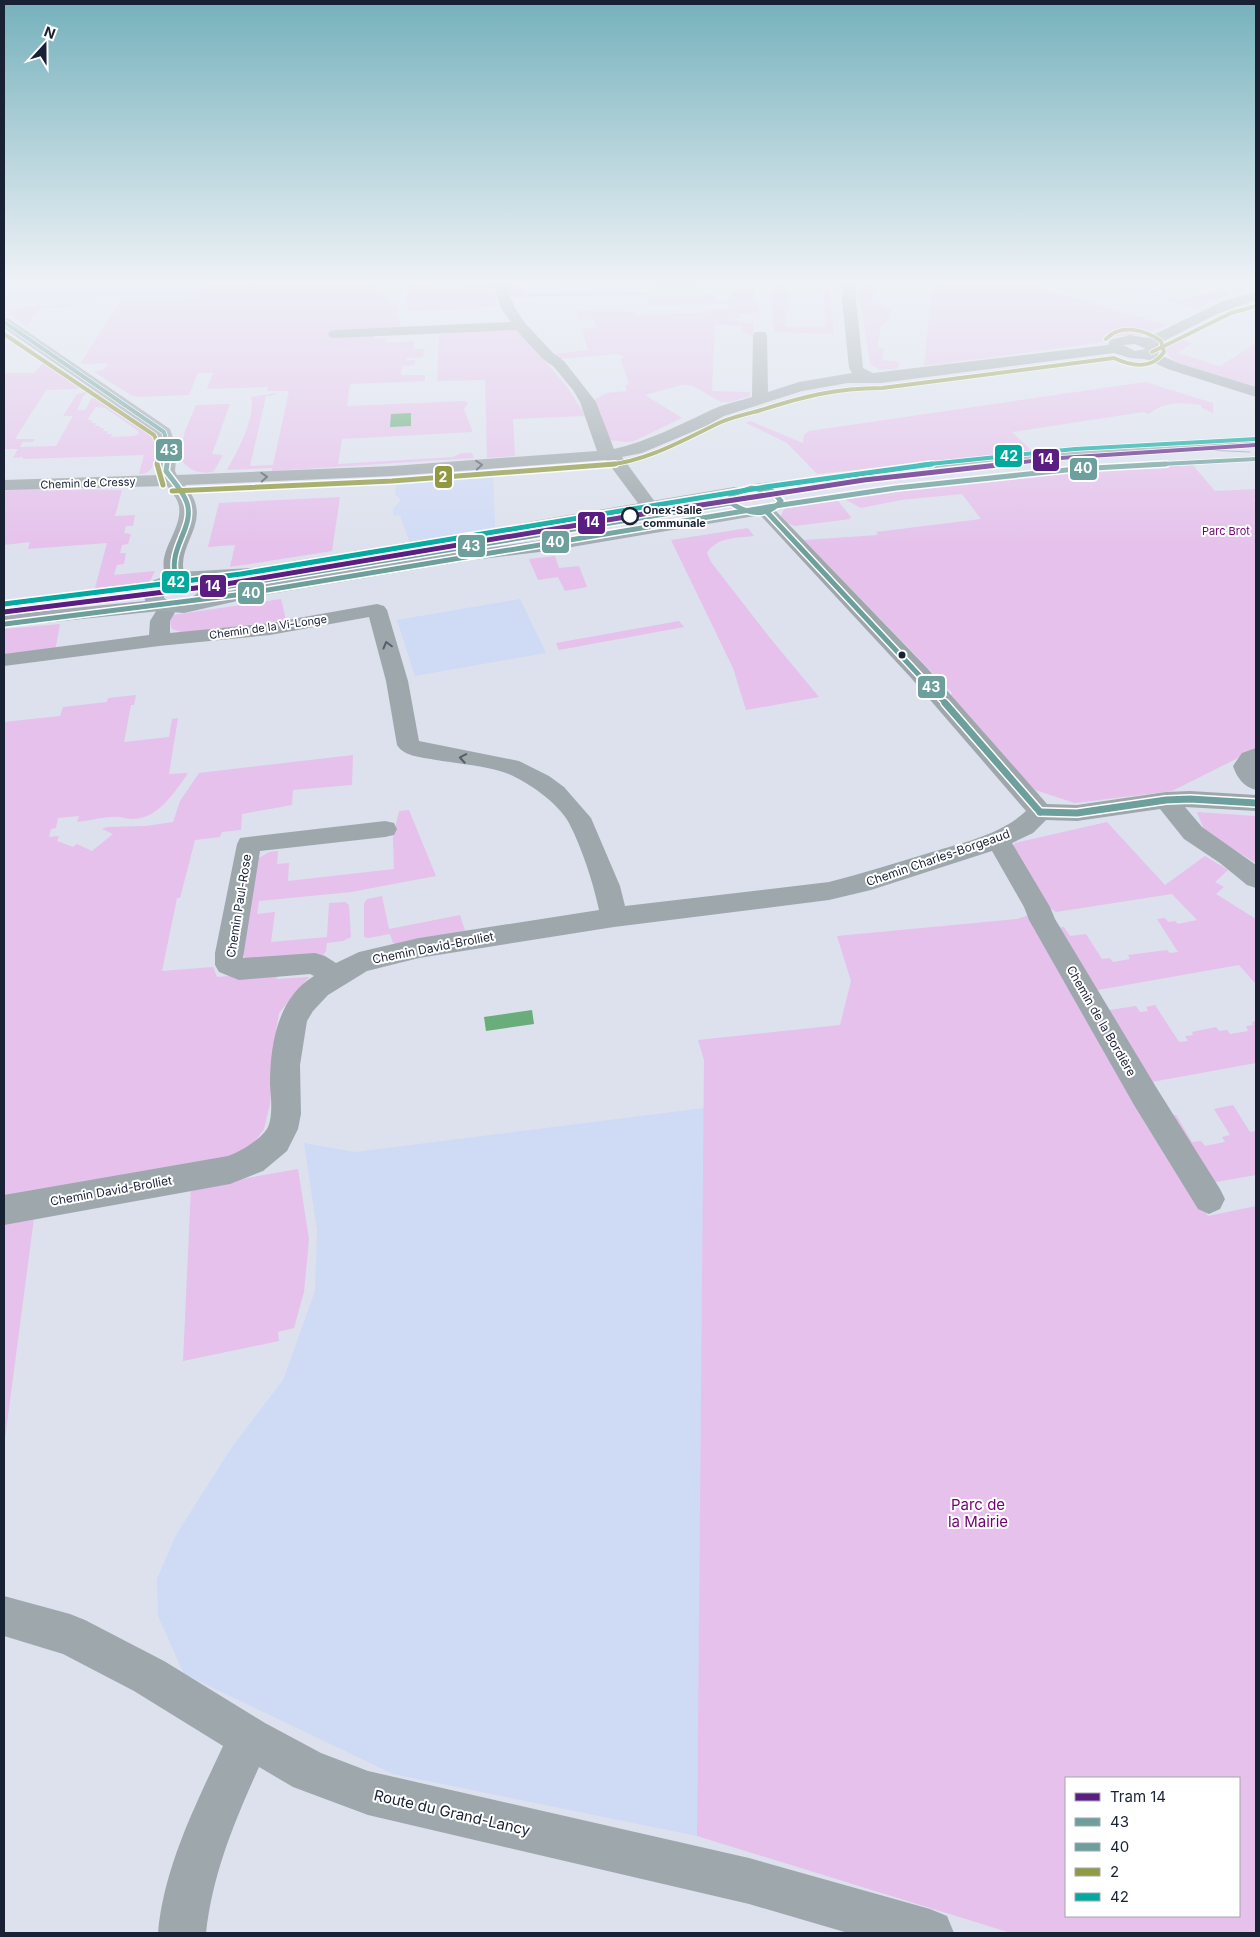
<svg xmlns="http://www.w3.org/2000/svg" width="1260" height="1937" font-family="Inter,sans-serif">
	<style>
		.built { fill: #cfdaf5 }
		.green { fill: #e5c1eb; fill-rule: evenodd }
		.water { fill: #68ad7a }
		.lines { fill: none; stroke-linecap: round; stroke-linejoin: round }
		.minor { fill: #9ea8ac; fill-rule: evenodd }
		.major { fill: #9faab1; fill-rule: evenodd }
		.tram { stroke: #9fa6ad; stroke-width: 1 }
		.bus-1-far2-casing { stroke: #fff; stroke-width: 5.5 }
		.bus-1-far1-casing { stroke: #fff; stroke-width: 8 }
		.bus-1-casing { stroke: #fff; stroke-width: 10 }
		.bus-2-far1-casing { stroke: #fff; stroke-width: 5.5 }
		.bus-2-casing { stroke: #fff; stroke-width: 8 }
		.bus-3-far1-casing { stroke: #fff; stroke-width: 5.5 }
		.bus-3-casing { stroke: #fff; stroke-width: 8 }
		.bus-4-far1-casing { stroke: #fff; stroke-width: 5.5 }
		.bus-4-casing { stroke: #fff; stroke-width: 8 }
		.bus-1-far2 { stroke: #6da09c; stroke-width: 4 }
		.bus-1-far1 { stroke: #6da09c; stroke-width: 5 }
		.bus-1 { stroke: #6da09c; stroke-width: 7 }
		.bus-2-far1 { stroke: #6da09c; stroke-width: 4 }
		.bus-2 { stroke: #6da09c; stroke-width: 5 }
		.bus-3-far1 { stroke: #919a43; stroke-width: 4 }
		.bus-3 { stroke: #919a43; stroke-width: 5 }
		.bus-4-far1 { stroke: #01a99e; stroke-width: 4 }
		.bus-4 { stroke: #01a99e; stroke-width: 5 }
		.tram-1-far1-casing { stroke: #fff; stroke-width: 5.5 }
		.tram-1-casing { stroke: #fff; stroke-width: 8 }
		.tram-1-far1 { stroke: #5a1e82; stroke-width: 4 }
		.tram-1 { stroke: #5a1e82; stroke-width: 5 }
		.oneway { stroke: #555e6b }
		.stop-dot { fill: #fff; stroke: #192135; stroke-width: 2.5 }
		.bus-dot { fill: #192135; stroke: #fff; stroke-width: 2 }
		.labels { text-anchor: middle; stroke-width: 4; stroke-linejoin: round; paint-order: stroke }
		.far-street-label { font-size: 11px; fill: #192135; stroke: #fff }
		.far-stop-label { font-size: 11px; font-weight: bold; fill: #192135; stroke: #fff; text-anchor: start }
		.far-park-label { font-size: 11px; fill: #700272; stroke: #fff }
		.street-label { font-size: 12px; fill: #192135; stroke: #fff }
		.near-park-label { font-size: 15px; fill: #700272; stroke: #fff }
		.near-street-label { font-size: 15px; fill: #192135; stroke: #fff }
		.line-badge { stroke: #fff; stroke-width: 2 }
		.badge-label { font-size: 14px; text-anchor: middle; font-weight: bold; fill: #fff }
	</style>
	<rect width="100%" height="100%" fill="#dce1ed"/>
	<g class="built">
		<path d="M4,281H205L197,299L4,303Z"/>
		<path d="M1102,281H1184L1151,289L1162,294L1157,297Z"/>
		<path d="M493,467L495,527L410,542L400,516L393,515V509L401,500L395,494L397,473Z"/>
		<path d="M520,599L546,653L415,676L397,620Z"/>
		<path d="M704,1108L697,1836L393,1774L184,1674L158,1616L157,1579L176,1535L232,1447L283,1380L315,1291L317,1230L304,1143L355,1152Z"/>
	</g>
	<g class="green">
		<path d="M205,281H382V284L377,285L376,292H382V297H386L391,303L397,304L401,328L334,332L333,338H342L344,335L375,334L374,339L386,338V343L414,341V349H424L423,357L407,358V361L415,360V365L402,366L401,375H425V381L350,384L347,406L465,401L468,403L464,409C466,417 472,426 472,432L342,439L338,464L453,457C460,453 464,452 472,453L474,458L272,471V468L227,470C237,452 256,418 251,397L276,393L275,395L266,396L250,466L273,465L289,391H267L268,387L207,389L213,373H198L189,395L138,397L131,395L94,372L105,369L108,363L80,364L120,301L196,299Z"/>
		<path d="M406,281H437L433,284L434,288L478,284V282L491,281L497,306L408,311Z"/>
		<path d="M726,281H730L738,288L754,285L753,300L758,305L760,312L736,315L743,318H734V321L753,323L754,338L746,333H742V326L715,325L712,391L750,392V396L730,402H721L693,386L682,385L645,395L682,418L634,441L626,442L609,440L601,414L594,400L607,393L627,391L625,385L629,384L621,360L624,356L616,354L559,359L555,354L588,350L582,329L597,327L593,319L579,320L578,311L634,312V315L705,313V310H729L728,304L648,305V297H704V295H713L719,302L726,301L731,297V292L739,291L732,283H726Z"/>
		<path d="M861,281H871L870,285L875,287L871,300L891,310L890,319L881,326L877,347L884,348L882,360L899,362L897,369L880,370L870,364L860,298Z"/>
		<path d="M933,281H1058L1043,289L1167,325L1144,335L1114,336L1097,343L924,366Z"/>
		<path d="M510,282H526L530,284L523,285V293L647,292V295L510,297L506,284Z"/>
		<path d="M831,282L830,293L834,334L774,332L771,287L787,283L788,309H785L786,327H826L823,284Z"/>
		<path d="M1221,289L1228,295L1196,308L1164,300L1170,297L1179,301Z"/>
		<path d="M68,304L72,307L40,308L27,326L8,313L26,307Z"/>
		<path d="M515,329C538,352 571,387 585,416L513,419L515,456L487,458L485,380L437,381L439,332Z"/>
		<path d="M1178,339L1192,343L1177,353L1220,366L1256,343V387L1176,362L1165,352L1166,348Z"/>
		<path d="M45,361L82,385L76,389L46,390L15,439H35L33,442H23L20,447L56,446L73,416H63L77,394L90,391L83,396L77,410H85L91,399L100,397L151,434C158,446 159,475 139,474L144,455L23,459V457L13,458L18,449H4V373H34ZM96,407L105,408L138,431L139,434L133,436L111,437L112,434H107L108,431H103L104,428H99L100,426H95L96,423H91L92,420H87Z"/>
		<path d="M1145,382L1213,403V413L1202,408L1201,405C1181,403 1166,400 1149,414L1143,412L1012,432L1032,451L817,474L787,443L746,423L750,421L803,443L804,435L809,431Z"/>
		<path d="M230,404L212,454L223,455L214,471C200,476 187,469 179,457L185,431L196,405Z"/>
		<path d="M1191,463L1215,491L1256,489V499H1252L1256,500V749L1172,791L1075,803L1035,790L1021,776L951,696L952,693L804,540L878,535L876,532L981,519L962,494L901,500L861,508L846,500L848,496L852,495C964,479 1078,464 1191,463Z"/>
		<path d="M4,489L122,490L115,516L135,515L133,526H126L124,533L131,534L128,544L122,545L120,553H126L124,564L117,565L114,575L155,571L149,583L95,588L107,543L28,549L30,542L4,545Z"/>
		<path d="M340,497L332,551L230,567L235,545L208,547L219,503Z"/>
		<path d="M828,498L838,501L851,517L850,519L795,526L787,523L781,516L784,509L789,506Z"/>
		<path d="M748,528L754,536C738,538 716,537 707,553L711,562L770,638L819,697L746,710L733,668L671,540Z"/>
		<path d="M555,556L559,568L579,566L587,587L565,591L558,577L538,580L529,559Z"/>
		<path d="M281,599L286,620L185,633L172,629L170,622L173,615Z"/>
		<path d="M679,621L684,627L559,650L556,643Z"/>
		<path d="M60,624L55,651L4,657V629Z"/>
		<path d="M136,695L134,705H131L124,742L169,737L172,719L178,718L169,774L188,773C175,792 158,819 132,819C126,819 119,816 112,817C101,817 89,821 77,822L79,816L58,818L56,828L51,829L49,837L59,836L57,841L73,847L77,844L92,851L113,834L102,829L107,827L146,826L173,822L180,801L199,773L353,755L352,785L293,790L292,805L242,814L241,830L222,832L220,837L195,840L180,898H177L162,971L213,967L217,977L276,972L277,979L309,977L279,1013L275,1037L270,1104L264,1129L254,1143L238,1156L183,1173L4,1204V722L60,716L63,707L107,702L108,698Z"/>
		<path d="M409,810L436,876L351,892L259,901L257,914L275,912L271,942L327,937L329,903L345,902L349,905L351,937L343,941L327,943L326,951L322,956L251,961L245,958L242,950L257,859L269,852L278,851L277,864L289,863L288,881L394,869L393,838L399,811Z"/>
		<path d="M1197,812L1256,816V863L1205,832Z"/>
		<path d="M1107,822L1165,885L1205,856L1228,870L1215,882L1224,887L1216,894L1256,919V984L1239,965L1092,991L1054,928L1064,927L1070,936L1086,934L1102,959L1110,958L1113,962L1130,959L1128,955L1167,950L1170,953L1178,952L1157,919L1165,918L1168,922L1175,921L1178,924L1197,920L1172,894L1056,912L1048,907L1013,847L1015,843Z"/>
		<path d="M382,896L389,929L460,915L465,931L399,945L393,943L390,934L368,938L364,937V904L367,899Z"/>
		<path d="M1032,914L1208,1216L1256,1206V1933H1011L697,1836L704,1060L698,1040L840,1025L851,981L837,936L1017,919ZM1066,1778H1239V1916H1066Z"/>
		<path d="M1155,1005L1179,1042L1188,1041L1185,1036L1193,1035L1192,1032L1216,1027L1219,1031L1227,1030L1230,1034L1248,1031L1246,1026L1253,1025L1252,1022L1256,1021V1063L1146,1083L1103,1011L1136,1006L1140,1012L1148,1011L1146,1007Z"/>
		<path d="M1233,1105L1250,1132L1256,1131V1175L1210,1183L1165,1117L1176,1115L1192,1142L1201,1141L1205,1146L1225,1142L1222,1137L1230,1135L1214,1109Z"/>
		<path d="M298,1169L309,1239L304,1292L294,1328L278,1332L279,1341L183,1361L191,1188Z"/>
		<path d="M34,1218L4,1446V1224Z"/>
	</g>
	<g class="water">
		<path d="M411,413V426L390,427L391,414Z"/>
		<path d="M532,1010L534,1024L486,1031L484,1017Z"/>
	</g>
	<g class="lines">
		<g class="minor">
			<path d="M492,281H504L515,308L525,323L553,353L564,361L596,402L614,449C648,441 680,425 711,410C724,404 739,401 752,397L753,335L755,332H765L767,335L768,392L799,382L852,373L849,368L842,300L843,281H855L856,300L863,368L873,373L1108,345L1110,340L1130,335L1147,338L1223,301L1256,292V300L1219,313L1158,344L1161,348L1158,354L1178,363L1256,387V397L1168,369L1145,359L1130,358L1114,353L881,383H848L802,391L724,416L706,426L642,453L622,457L658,506L655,510L649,511L643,510L606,460L392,476L185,485C189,491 195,498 196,506C202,531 174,552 186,578L183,582L176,584L169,582C151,555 183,533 179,506C177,498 172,492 167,486L4,490V480L160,475L157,471L161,449L157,434L4,328V318L9,319L170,429L177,449L175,471L177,475L392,466L597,451L580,402L573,390L554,367L543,359L516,330L335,338L330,337L328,334L330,331L335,330L511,322L501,308ZM1135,344L1146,349L1135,351L1123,345Z"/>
			<path d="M646,281H724L725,282L718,286L658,287L647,284Z"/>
			<path d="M767,507L773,508L928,669L1047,804L1077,805L1166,792L1190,791L1256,795V811L1185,807L1202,827L1256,865V888L1247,885L1220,863L1184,839L1160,809L1077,821L1046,820L1033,833L1012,843L1050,907L1055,919L1156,1087L1220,1189L1225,1199L1220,1209L1209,1214L1198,1209L1134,1105L1029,920L1024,907L992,851L871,890L829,900L614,927L419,958L367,971L328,995L313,1011L307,1021L300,1065L301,1114L298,1129L287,1151L263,1171L230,1184L4,1225V1195L228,1156C240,1152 262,1139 268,1127C273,1115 271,1098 270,1085C270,1046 277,998 314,976L310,974L239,980L219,972L215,965V953L237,844L240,838L385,821L394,823L397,829L394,835L385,837L260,851L243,958L315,953L325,956L336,963L359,952L419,938L599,910C593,882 582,848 569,823C557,802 528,782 506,773C488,766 451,763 431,759C419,757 404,756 397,745L386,681L369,617L270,635L159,646L4,666V654L149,635L150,621L161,603L168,601L175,603L178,607L170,621V633L270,623L377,604L384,606L387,610L408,681L419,741L519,761L549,776L564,787L591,818L620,886L625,906L829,882C864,873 898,862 932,852C964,842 1000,835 1026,811L912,679L761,516L758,512L761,508Z"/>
			<path d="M1256,748V790C1244,787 1237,778 1233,766L1242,753Z"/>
			<path d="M4,1596L70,1614L85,1620L164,1661L265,1723L321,1753L368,1771L749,1858L930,1909L947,1916L954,1933H848L749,1904L368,1815L293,1787L259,1767C234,1823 213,1872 206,1933H158C164,1867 195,1806 223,1746L134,1691L63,1654L4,1636Z"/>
		</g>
		<g class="major">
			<path d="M1256,437V447L1049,460L761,493L755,492L752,488L755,484L761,483L1049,450Z"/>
			<path d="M734,487L740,488L743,492L740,496L528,532L475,545L468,543L466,539L468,535L528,522Z"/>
			<path d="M749,507L755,508L758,512L755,516L548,551L473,560L264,595L184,613L160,611L4,627V615L145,601L144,594L154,580L180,572L270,567L277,569L280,573L277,577L270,579L219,582L220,593C328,570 438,555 548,539C615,530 682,518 749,507ZM192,582L201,586V590C191,600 176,606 164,598C164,584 181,583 192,582Z"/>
		</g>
		<path class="tram" d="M1184,449L1250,452"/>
		<g class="bus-1-far2-casing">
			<path id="bus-1-far2" d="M4,322L164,432L169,449L167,465"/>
		</g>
		<g class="bus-1-far1-casing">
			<g id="bus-1-far1">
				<path d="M167,464L166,471C173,481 183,491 187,503C195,528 167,548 176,578"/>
				<path d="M751,488L772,491L781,501C767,518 748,514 731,503V495Z"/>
				<path d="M767,512L946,704"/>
				<path d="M212,589L731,503"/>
			</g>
		</g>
		<g class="bus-1-casing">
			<g id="bus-1">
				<path d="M945,703L1040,812"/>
				<path d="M1040,812L1077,813L1166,800L1190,799L1256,803"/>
			</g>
		</g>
		<g class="bus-2-far1-casing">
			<path id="bus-2-far1" d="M1144,465L1256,459"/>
		</g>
		<g class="bus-2-casing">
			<path id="bus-2" d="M5,624L244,594L768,507L896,488L1076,469L1166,464"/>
		</g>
		<g class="bus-3-far1-casing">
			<g id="bus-3-far1">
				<path d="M4,334L154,435L158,444L157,465"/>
				<path d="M1152,352L1231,313L1256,306"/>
				<path d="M607,465C648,461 685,439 721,422C733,417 746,414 758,411C802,397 835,388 882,388L1114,358C1131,366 1152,370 1164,352L1161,341C1145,330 1121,323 1106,339"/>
			</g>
		</g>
		<g class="bus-3-casing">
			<g id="bus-3">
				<path d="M157,464L163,485"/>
				<path d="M172,491L392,481L615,464"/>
			</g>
		</g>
		<g class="bus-4-far1-casing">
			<path id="bus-4-far1" d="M920,465L1075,449L1256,439"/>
		</g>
		<g class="bus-4-casing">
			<path id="bus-4" d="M4,604L241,574L765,487L932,464"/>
		</g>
		<use href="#bus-1-far2" class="bus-1-far2"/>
		<use href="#bus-1-far1" class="bus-1-far1"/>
		<use href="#bus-1" class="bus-1"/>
		<use href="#bus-2-far1" class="bus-2-far1"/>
		<use href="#bus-2" class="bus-2"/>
		<use href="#bus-3-far1" class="bus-3-far1"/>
		<use href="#bus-3" class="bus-3"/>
		<use href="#bus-4-far1" class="bus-4-far1"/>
		<use href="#bus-4" class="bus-4"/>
		<g class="tram-1-far1-casing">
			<path id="tram-1-far1" d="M996,465L1060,458L1256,445"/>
		</g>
		<g class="tram-1-casing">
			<path id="tram-1" d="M4,612L220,585L649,513L864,480L1007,464"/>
		</g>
		<use href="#tram-1-far1" class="tram-1-far1"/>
		<use href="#tram-1" class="tram-1"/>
	</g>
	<defs><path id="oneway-chevron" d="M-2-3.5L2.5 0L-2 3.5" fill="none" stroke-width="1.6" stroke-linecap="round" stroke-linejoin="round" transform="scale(1.25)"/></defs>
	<g class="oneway">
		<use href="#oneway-chevron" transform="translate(479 465) rotate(-4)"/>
		<use href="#oneway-chevron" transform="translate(264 477) rotate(-3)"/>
		<use href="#oneway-chevron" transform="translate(387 645) rotate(-105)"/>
		<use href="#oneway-chevron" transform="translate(463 758) rotate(-170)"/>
	</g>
	<linearGradient id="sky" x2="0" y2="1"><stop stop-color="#75b1bc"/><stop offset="0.51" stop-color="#eff2f7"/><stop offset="1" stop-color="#eff2f7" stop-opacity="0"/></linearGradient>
	<rect width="1260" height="552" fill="url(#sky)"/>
	<circle class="stop-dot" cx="630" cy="516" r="8"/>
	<circle class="bus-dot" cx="902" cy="655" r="4.5"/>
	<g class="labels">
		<g class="far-street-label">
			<text transform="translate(88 483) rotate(-2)" y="4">Chemin de Cressy</text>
			<text transform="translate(268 627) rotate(-8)" y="4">Chemin de la Vi-Longe</text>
		</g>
		<g class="far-stop-label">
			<text x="643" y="514">Onex-Salle<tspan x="643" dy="13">communale</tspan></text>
		</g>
		<g class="far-park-label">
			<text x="1226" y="535">Parc Brot</text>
		</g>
		<g class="street-label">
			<text transform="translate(938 858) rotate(-19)" y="4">Chemin Charles-Borgeaud</text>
			<text transform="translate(239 906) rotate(-81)" y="4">Chemin Paul-Rose</text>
			<text transform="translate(433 948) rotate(-11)" y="4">Chemin David-Brolliet</text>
			<text transform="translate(1101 1021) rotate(60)" y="4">Chemin de la Bordière</text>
			<text transform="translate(111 1191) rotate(-10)" y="4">Chemin David-Brolliet</text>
		</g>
		<g class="near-park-label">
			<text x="978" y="1510">Parc de<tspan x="978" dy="17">la Mairie</tspan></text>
		</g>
		<g class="near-street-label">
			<text transform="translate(452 1813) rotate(13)" y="5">Route du Grand-Lancy</text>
		</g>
	</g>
	<g class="line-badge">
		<rect x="155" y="438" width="28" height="24" rx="5" fill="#6da09c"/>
		<rect x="994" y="444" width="29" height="24" rx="5" fill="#01a99e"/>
		<rect x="1032" y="448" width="28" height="24" rx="5" fill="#5a1e82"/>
		<rect x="1069" y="457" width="29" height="24" rx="5" fill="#6da09c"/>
		<rect x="434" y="465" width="19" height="24" rx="5" fill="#919a43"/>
		<rect x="577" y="511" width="29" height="24" rx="5" fill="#5a1e82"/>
		<rect x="541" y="530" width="29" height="24" rx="5" fill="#6da09c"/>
		<rect x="457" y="534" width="29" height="24" rx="5" fill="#6da09c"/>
		<rect x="161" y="570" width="29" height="24" rx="5" fill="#01a99e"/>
		<rect x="199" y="574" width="28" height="24" rx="5" fill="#5a1e82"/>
		<rect x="237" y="581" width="28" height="24" rx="5" fill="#6da09c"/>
		<rect x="917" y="675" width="29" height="24" rx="5" fill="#6da09c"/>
	</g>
	<g class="badge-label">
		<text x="169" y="455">43</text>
		<text x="1009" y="461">42</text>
		<text x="1046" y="464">14</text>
		<text x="1083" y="473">40</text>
		<text x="443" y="482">2</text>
		<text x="592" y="527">14</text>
		<text x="555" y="547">40</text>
		<text x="471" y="551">43</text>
		<text x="176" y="587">42</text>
		<text x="213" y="591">14</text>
		<text x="251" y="598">40</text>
		<text x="931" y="692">43</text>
	</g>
	<rect width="1260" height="1937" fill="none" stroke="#192135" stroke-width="10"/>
	<rect x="1065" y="1777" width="175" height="140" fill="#ffffff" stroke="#a3a6ae"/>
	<rect x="1075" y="1793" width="25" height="8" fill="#5a1e82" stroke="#a3a6ae"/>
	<text x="1110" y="1802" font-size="15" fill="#192135">Tram 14</text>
	<rect x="1075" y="1818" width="25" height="8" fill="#6da09c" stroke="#a3a6ae"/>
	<text x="1110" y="1827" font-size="15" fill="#192135">43</text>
	<rect x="1075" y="1843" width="25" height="8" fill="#6da09c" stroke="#a3a6ae"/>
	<text x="1110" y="1852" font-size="15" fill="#192135">40</text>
	<rect x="1075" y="1868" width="25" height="8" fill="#919a43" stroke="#a3a6ae"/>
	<text x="1110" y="1877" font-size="15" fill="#192135">2</text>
	<rect x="1075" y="1893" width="25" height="8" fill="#01a99e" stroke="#a3a6ae"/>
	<text x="1110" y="1902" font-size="15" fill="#192135">42</text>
	<g transform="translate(45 45) rotate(21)" stroke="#ffffff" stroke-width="4" paint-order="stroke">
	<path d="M0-4L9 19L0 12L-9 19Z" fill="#192135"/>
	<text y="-8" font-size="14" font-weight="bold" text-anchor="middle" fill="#192135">N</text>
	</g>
</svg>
